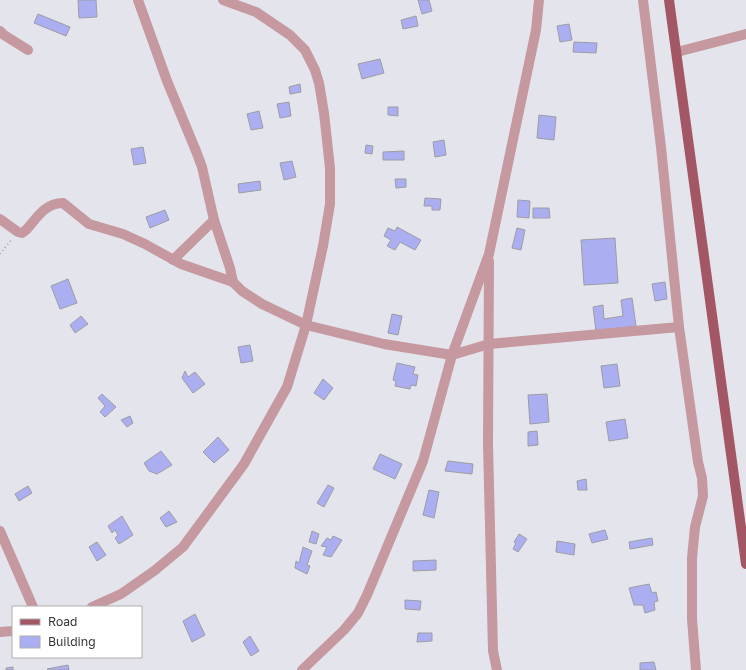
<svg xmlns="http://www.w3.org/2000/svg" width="746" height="670" font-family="'Golos Text',sans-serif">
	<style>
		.building { fill: #abaff1; stroke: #9c9da3 }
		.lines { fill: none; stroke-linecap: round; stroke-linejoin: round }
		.path { stroke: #aaabb1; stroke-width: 2; stroke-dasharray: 1 3; stroke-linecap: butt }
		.minor { stroke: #c5999f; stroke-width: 10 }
		.primary { stroke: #a35765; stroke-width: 10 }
	</style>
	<rect width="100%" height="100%" fill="#e4e5ec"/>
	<g class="building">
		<path d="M78,0H96L97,17L79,18Z"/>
		<path d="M418,0H429L432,11L422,14Z"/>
		<path d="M38,14L70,27L66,36L34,23Z"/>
		<path d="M416,16L418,26L403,29L401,20Z"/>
		<path d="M569,24L572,40L560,42L557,26Z"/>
		<path d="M574,42L597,43L596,53L573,52Z"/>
		<path d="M380,59L384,73L362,79L358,64Z"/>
		<path d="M300,84L301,92L290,94L289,87Z"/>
		<path d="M289,102L291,116L280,118L277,104Z"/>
		<path d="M388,107H398V116L388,115Z"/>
		<path d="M259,111L263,128L251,130L247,114Z"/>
		<path d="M539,115L556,117L554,140L537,138Z"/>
		<path d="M444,140L446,155L435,157L433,142Z"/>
		<path d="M366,145L373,146L372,154L365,153Z"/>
		<path d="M143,147L146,163L134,165L131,149Z"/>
		<path d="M404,151V160H383V152Z"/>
		<path d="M292,161L296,177L284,180L280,163Z"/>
		<path d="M395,179H406V187L396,188Z"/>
		<path d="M260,181L261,190L239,193L238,184Z"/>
		<path d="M425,198L441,199L440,210H432V206H424Z"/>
		<path d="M518,200L530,201L529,218L517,217Z"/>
		<path d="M533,208H549L550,218H533Z"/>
		<path d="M165,210L169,220L150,228L146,217Z"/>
		<path d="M397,227L421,240L415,250L400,242L395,250L387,246L391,240L384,236L388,228L395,231Z"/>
		<path d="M517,228L525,230L521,250L512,248Z"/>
		<path d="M615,238L618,283L584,285L581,240Z"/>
		<path d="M68,279L77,303L60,309L51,286Z"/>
		<path d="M665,282L667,299L655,301L652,284Z"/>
		<path d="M632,298L636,326L596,331L593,307L603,305L604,319L623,316L621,300Z"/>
		<path d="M392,314L402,316L398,335L388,333Z"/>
		<path d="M81,316L88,324L75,333L70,325Z"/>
		<path d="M250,345L253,361L241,363L238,347Z"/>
		<path d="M397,363L415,367L413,374L418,375L416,386L411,385L410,389L395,386L396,381L393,380Z"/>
		<path d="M617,364L620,386L604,388L601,366Z"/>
		<path d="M185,371L188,377L195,372L205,384L193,393L182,378Z"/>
		<path d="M323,379L333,388L324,400L314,393Z"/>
		<path d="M102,394L116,407L105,417L100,412L105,406L98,398Z"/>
		<path d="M547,394L549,422L530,424L528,395Z"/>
		<path d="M130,416L133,423L127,427L121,420Z"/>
		<path d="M625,419L628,438L609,441L606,422Z"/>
		<path d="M537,431L538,445L528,446V432Z"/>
		<path d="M218,437L229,450L214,463L203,452Z"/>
		<path d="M161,451L172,465L157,474L149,471L144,463Z"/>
		<path d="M380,454L402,464L395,479L373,469Z"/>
		<path d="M448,461L473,464L472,474L445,471Z"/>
		<path d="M586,479L587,490H578L577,481Z"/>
		<path d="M328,485L334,488L324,507L317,503Z"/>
		<path d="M28,486L32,493L19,501L15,494Z"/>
		<path d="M429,490L439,492L434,518L423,515Z"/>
		<path d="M169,511L177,522L166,527L160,518Z"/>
		<path d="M122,516L133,535L119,544L115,538L118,535L115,530L112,533L108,526Z"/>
		<path d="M605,530L608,539L592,543L589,534Z"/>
		<path d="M312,531L319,534L316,544L309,542Z"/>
		<path d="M519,534L527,539L518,552L513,549L516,543L514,542Z"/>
		<path d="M333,536L342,540L331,557L323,555L327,547L321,546L327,538L331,540Z"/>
		<path d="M652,538L653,545L630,549L629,542Z"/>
		<path d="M557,541L575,544L574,555L556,552Z"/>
		<path d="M97,542L106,555L97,561L89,547Z"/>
		<path d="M303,547L312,551L307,565L310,566L307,574L295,568L296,561L299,563Z"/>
		<path d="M436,560V570L413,571V561Z"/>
		<path d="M649,584L652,593L656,592L658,601L654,602L655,610L645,613L643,605H634L629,588Z"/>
		<path d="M405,600L421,601L420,610L405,609Z"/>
		<path d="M195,614L205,635L192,642L183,621Z"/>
		<path d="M418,633H432V641L417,642Z"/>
		<path d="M250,636L259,651L251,656L243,642Z"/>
		<path d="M654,662L656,670H640V663Z"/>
		<path d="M68,665L69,670H48L47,669Z"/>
		<path d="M13,667V670H6V668Z"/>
	</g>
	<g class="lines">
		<path class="path" d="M0,254L12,239"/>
		<g class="minor">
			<path d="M138,0L167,81L196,151L202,167L214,220L230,268L233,282L242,291L262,304L306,325L384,344L452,355L489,344L679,327"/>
			<path d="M643,0L661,147L679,327L698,462L702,478L703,496L695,527L692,558V619L696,670"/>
			<path d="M0,31L4,35L28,50"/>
			<path d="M677,52L746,34"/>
			<path d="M0,219L18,232L22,233L26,230C37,218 45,203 63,203L89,224L123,234L145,244L181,264L233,282"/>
			<path d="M173,260L214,220"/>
			<path d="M489,261L488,444L493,651L497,670"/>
			<path d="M0,531L33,607"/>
			<path d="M92,607L121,594L154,571L183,547L244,464L287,387L306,325L323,246L330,204V168L324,113L319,83L315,70L305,50L290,35L256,12L223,0"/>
			<path d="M0,632L13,631"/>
			<path d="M302,670L344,630L358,613L367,595L423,461L452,355L489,254L536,30L539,0"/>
		</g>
		<path class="primary" d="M669,0L746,564"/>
	</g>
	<rect x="12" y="606" width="130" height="52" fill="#ffffff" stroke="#aeaeaf"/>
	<rect x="20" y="619" width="20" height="6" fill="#a35765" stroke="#aeaeaf"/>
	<text x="48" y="626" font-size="12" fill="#343437">Road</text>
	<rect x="20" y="636" width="20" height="12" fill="#abaff1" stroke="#aeaeaf"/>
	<text x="48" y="646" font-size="12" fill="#343437">Building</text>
</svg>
